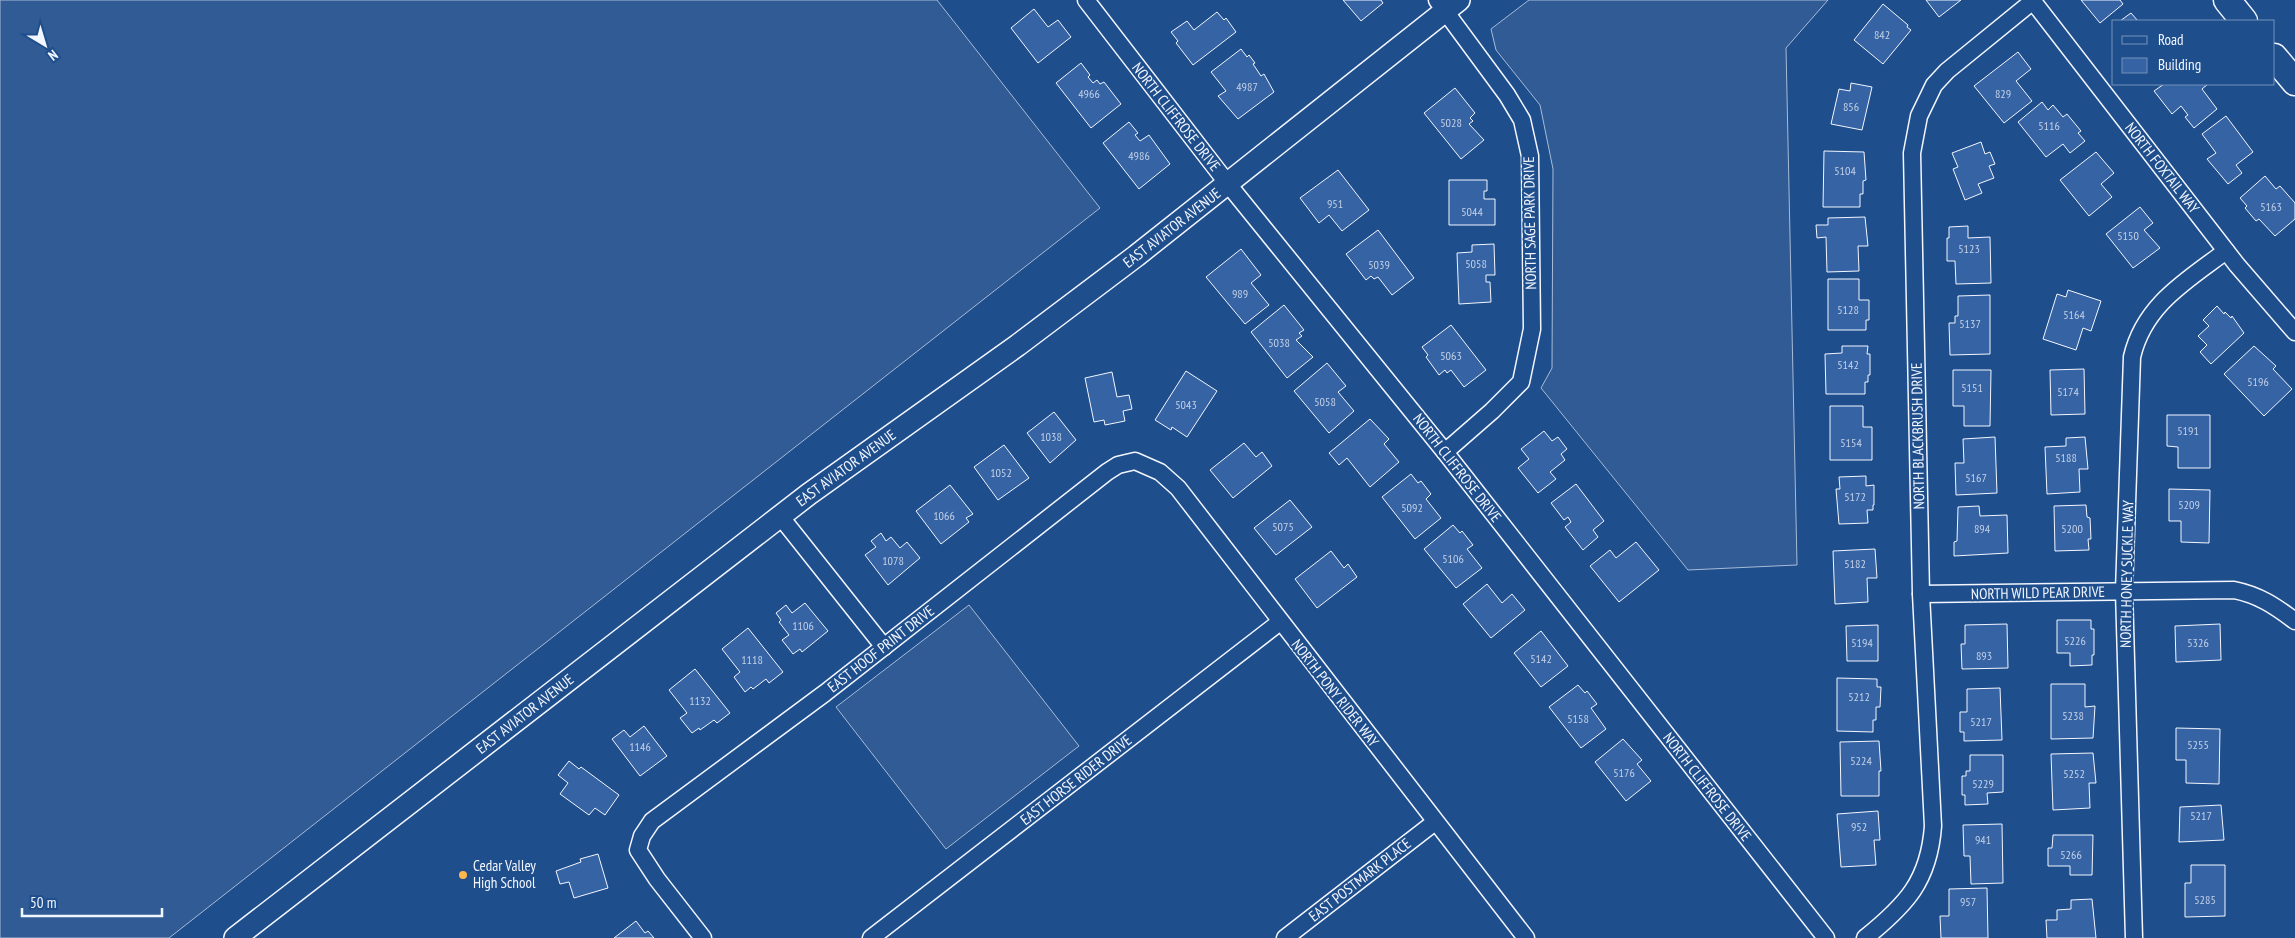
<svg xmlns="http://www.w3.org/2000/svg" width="2295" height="938" font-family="'PT Sans Narrow',sans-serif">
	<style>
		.built { fill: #305b95; stroke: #a8bbd7 }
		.building { fill: #3563a3; stroke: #f2f6ff }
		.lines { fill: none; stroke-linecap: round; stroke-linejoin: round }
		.minor-casing { stroke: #f2f6ff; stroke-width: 19 }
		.tertiary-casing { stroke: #f2f6ff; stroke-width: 24 }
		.primary-casing { stroke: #f2f6ff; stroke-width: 29 }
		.minor { stroke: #1f4e8c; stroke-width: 16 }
		.tertiary { stroke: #1f4e8c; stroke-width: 21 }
		.primary { stroke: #1f4e8c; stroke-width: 26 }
		.poi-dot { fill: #ffb74d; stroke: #1f4e8c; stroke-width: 2 }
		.labels { text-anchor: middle; stroke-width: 4; stroke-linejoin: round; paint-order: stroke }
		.number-label { font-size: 12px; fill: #c3d1e8 }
		.street-label { font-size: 15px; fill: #f2f6ff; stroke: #1f4e8c }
		.poi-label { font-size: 15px; fill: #f2f6ff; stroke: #1f4e8c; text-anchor: start }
	</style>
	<rect width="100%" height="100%" fill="#1f4e8c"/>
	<g class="built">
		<path d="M0,0H937L1100,208L169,938H0Z"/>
		<path d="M1529,0H1828L1786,48L1797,565L1688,570L1541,388L1552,368L1553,169L1540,105L1496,50L1491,29Z"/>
		<path d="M969,605L1079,746L946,849L836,707Z"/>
	</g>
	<g class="building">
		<path d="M1343,0H1381L1383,3L1361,21Z"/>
		<path d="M1926,0H1961L1939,17Z"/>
		<path d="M2081,0H2120L2123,4L2100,23Z"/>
		<path d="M1883,4L1908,25L1907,27L1911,30L1883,64L1854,40Z"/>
		<path d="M1034,9L1048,27L1058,20L1071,37L1038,63L1011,28Z"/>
		<path d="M1217,12L1224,20L1226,18L1236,32L1193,65L1176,43L1178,41L1171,32L1187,21L1194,30Z"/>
		<path d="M2131,13L2138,21H2120Z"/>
		<path d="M1241,49L1247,57L1249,55L1255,63L1253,64L1261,76L1264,74L1274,92L1238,119L1218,96L1226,91L1211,72Z"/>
		<path d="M2018,52L2031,69L2016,81L2032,101L2004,123L1974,86Z"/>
		<path d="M1081,63L1090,75L1088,77L1093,83L1097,80L1100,84L1104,82L1121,104L1091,128L1056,83Z"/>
		<path d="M1851,83L1872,87L1862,130L1831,124L1839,89L1850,91Z"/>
		<path d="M2164,84H2208L2202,89L2217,109L2194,128L2185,117L2188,115L2181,106L2172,114L2154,91Z"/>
		<path d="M1455,88L1475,113L1470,118L1473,121L1469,124L1484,140L1461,159L1424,113Z"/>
		<path d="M2042,102L2048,110L2053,105L2063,117L2067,114L2081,131L2078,133L2085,141L2070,153L2063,144L2046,157L2018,122Z"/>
		<path d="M2226,116L2253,152L2236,165L2242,173L2228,184L2207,159L2216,153L2202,134Z"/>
		<path d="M1129,122L1138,133L1135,135L1140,141L1149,135L1170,164L1139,189L1103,143Z"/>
		<path d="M1981,142L1985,154L1990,152L1995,164L1989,166L1994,178L1978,184L1982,193L1965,200L1953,169L1958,167L1952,153Z"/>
		<path d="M1824,151L1864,152L1866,180L1863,181V194H1860V207H1823Z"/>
		<path d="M2096,152L2114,173L2101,184L2112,197L2089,216L2060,180Z"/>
		<path d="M1338,170L1369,210L1342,231L1329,215L1319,223L1300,198Z"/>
		<path d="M2265,176L2276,189L2280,186L2295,203V219L2275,236L2259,219L2256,221L2245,208L2247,206L2240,198Z"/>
		<path d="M1449,180H1487V191H1484V199H1495V225H1449Z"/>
		<path d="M2140,207L2153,223L2144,230L2160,248L2133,268L2106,234Z"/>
		<path d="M1865,217L1868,246H1858L1859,271L1827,272L1826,237L1817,238L1816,225H1828V218Z"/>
		<path d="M1968,226V238L1990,237L1991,283L1956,284L1955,261H1947V238H1949V227Z"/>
		<path d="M1378,230L1414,278L1392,295L1378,277L1374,279L1371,276L1366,280L1346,254Z"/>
		<path d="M1494,244L1495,275H1486V282H1490L1491,302L1459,304L1457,253L1472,252V245Z"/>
		<path d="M1241,249L1261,275L1251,283L1269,305L1245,324L1206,277Z"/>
		<path d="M1828,279H1859V300H1869V320H1866V330H1828Z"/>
		<path d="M2068,290L2101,301L2091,331L2083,328L2076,350L2043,339L2057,294L2066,297Z"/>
		<path d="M1990,295V354L1950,355L1949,323H1955V316H1958V296Z"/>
		<path d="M1284,305L1304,330L1299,333L1302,336L1296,340L1313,357L1287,378L1251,332Z"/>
		<path d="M2217,306L2224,314L2225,312L2231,318L2232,316L2244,333L2211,364L2200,352L2207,345L2198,336L2209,326L2203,320Z"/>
		<path d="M1451,325L1486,370L1464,387L1451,370L1447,373L1445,370L1439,375L1426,357L1428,355L1422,347Z"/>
		<path d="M1842,346H1868L1867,354H1870V375H1868V382H1865V394H1826L1825,354L1842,353Z"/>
		<path d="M2254,346L2276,366L2273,369L2292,389L2264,416L2224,374Z"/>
		<path d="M1327,363L1346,386L1338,392L1354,411L1329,433L1294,391Z"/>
		<path d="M2084,369L2085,414L2051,415L2050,370Z"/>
		<path d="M1953,370H1991L1990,426H1964V406H1953Z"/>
		<path d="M1186,371L1217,391L1187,437L1172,427L1171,430L1155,420Z"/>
		<path d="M1112,372L1117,397L1129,395L1132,409L1123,411L1125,421L1105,425L1104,420L1094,422L1085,378Z"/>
		<path d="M1830,406H1863V427H1872V460H1830Z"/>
		<path d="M1054,412L1076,440L1050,463L1027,433Z"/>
		<path d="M2167,415H2210V468H2178V447L2167,446Z"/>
		<path d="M1370,419L1389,439L1384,444L1399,462L1370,487L1347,458L1339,465L1329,453Z"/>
		<path d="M1544,431L1552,441L1558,437L1567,449L1561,454L1565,460L1550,472L1556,479L1538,493L1518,468L1529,459L1521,449Z"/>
		<path d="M1995,437L1997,493L1956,495L1955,463H1964L1963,439Z"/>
		<path d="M2085,437L2088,469H2079L2080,492L2047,494L2045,447L2066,446V438Z"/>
		<path d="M1244,443L1256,457L1262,452L1272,466L1233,498L1210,470Z"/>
		<path d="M1004,445L1029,478L998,500L974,467Z"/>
		<path d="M1411,474L1418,483L1421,481L1431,494L1426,499L1441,518L1415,539L1382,497Z"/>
		<path d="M1866,476V486L1874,485V505H1873V510H1867L1868,523L1839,524L1836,489H1840L1839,477Z"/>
		<path d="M1576,484L1604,521L1593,530L1598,537L1583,550L1565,527L1571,522L1568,517L1564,520L1551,503Z"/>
		<path d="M950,485L973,514L966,518L969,522L941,544L916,511Z"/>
		<path d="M2169,489L2210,490L2209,543L2181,542V521H2169Z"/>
		<path d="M1290,500L1312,527L1276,555L1254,528Z"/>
		<path d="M2086,505L2087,517L2090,518L2091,539H2088L2089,550L2055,551L2054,506Z"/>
		<path d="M1979,506L1980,516L2007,515L2008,553L1954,556V542L1957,541L1958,507Z"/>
		<path d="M1453,525L1460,533L1462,531L1473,545L1467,549L1482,568L1456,588L1424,549Z"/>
		<path d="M881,533L886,541L891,537L900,548L907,542L920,558L888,585L865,555L876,547L871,541Z"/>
		<path d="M1636,542L1659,570L1619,602L1590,566L1610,550L1616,558Z"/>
		<path d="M1875,549L1877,578H1867L1868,602L1835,604L1833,551Z"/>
		<path d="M1331,551L1344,568L1348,564L1357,577L1317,608L1295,579Z"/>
		<path d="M1487,584L1502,603L1512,594L1525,610L1491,638L1463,604Z"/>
		<path d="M805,603L828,631L802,652L800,649L793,654L782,640L789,635L779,622L781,620L776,613L786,605L792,613Z"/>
		<path d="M2057,620H2091V629H2094V655H2092V665L2070,666V653H2057Z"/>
		<path d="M2007,624L2008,668L1962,669L1961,644H1965V625Z"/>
		<path d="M2220,624L2221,660L2176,662L2175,626Z"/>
		<path d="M1878,625V661H1847L1846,626Z"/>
		<path d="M748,628L783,672L769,683L766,679L753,689L751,687L745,692L734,677L740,672L722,649Z"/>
		<path d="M1541,631L1568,666L1541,687L1514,653Z"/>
		<path d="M695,669L730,713L717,723L714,720L700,730L699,728L692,733L680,718L687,713L669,690Z"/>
		<path d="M1837,678L1877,679V687H1881L1880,707H1876V720H1873V732L1837,731Z"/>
		<path d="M2051,684H2085V707L2095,706L2093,738L2051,739Z"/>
		<path d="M1578,685L1585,693L1587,691L1597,704L1591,708L1606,729L1581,748L1549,707Z"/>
		<path d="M2000,688L2002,740L1964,741V732H1960V712H1967V689Z"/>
		<path d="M644,726L667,756L640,776L612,739L624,730L630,737Z"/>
		<path d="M2176,728L2220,729L2219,784L2186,783V760H2176Z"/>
		<path d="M1623,739L1642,760L1637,764L1651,781L1626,801L1595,762Z"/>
		<path d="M1879,741L1881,771H1879V796H1841L1840,742Z"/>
		<path d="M2093,753L2096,783H2089L2090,808L2053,810L2051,754Z"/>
		<path d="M1970,755H2003V792L1987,793L1988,804L1965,805V795H1962V776H1966V771H1970Z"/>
		<path d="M569,761L579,769L581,767L619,795L605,815L595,808L589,815L560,794L568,783L558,775Z"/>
		<path d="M2221,805L2224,840L2179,842L2180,807Z"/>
		<path d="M1878,811L1880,840H1874L1876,865L1841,867L1837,814Z"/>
		<path d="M2002,824L2003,883L1971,884L1970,856H1964L1963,825Z"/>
		<path d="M2053,835H2093L2092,875H2070V866H2048V848H2052Z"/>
		<path d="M598,854L608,888L574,898L569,882L560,884L556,871L581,862L580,859Z"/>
		<path d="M2191,865H2225V916L2185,917V883H2191Z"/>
		<path d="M1987,888L1988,938H1941L1940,916H1949V889Z"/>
		<path d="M2092,899L2096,938H2047L2046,920H2057V910L2071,909V900Z"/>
		<path d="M636,921L645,933L648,931L654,938H614Z"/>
	</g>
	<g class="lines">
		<g class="minor-casing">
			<g id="minor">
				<path d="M1086,0L1228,184L1445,452L1826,938"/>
				<path d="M1437,0L1507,95L1522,120L1530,156L1532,329L1521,382L1492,411L1445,452"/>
				<path d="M2032,0L2237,265L2295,332"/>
				<path d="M780,516L884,647"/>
				<path d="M1921,594L2234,590C2259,595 2275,606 2295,621"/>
				<path d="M703,938L657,879L638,850L642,836L652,821L825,693L1107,472L1118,465L1135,461L1160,472L1178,488L1526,938"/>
				<path d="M871,938L1280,622"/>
				<path d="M1285,938L1435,822"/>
				<path d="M1865,938C1906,905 1929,881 1933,826L1921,594L1912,153L1919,116L1934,85L1947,71L2033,1"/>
				<path d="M2134,938L2124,591L2132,357C2144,305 2186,281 2226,251"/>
			</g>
		</g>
		<g class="tertiary-casing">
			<path id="tertiary" d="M235,938L809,494L1018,345L1136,256L1459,0"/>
		</g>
		<g class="primary-casing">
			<g id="primary">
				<path d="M2227,0L2244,21"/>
				<path d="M2274,57L2295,82"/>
			</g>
		</g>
		<use href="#minor" class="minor"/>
		<use href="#tertiary" class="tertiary"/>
		<use href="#primary" class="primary"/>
	</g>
	<circle class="poi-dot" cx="463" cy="875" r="5"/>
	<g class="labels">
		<g class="number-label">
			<text x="1882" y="39">842</text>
			<text x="1247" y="91">4987</text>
			<text x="1089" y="98">4966</text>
			<text x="2003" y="98">829</text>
			<text x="1851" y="111">856</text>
			<text x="1451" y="127">5028</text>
			<text x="2049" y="130">5116</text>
			<text x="1139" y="160">4986</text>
			<text x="1845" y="175">5104</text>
			<text x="1335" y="208">951</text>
			<text x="2271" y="211">5163</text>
			<text x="1472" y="216">5044</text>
			<text x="2128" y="240">5150</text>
			<text x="1969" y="253">5123</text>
			<text x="1476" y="268">5058</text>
			<text x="1379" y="269">5039</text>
			<text x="1240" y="298">989</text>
			<text x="1848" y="314">5128</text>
			<text x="2074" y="319">5164</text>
			<text x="1970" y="328">5137</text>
			<text x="1279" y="347">5038</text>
			<text x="1451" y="360">5063</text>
			<text x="1848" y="369">5142</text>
			<text x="2258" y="386">5196</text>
			<text x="1972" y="392">5151</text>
			<text x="2068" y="396">5174</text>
			<text x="1325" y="406">5058</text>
			<text x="1186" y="409">5043</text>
			<text x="2188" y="435">5191</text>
			<text x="1051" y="441">1038</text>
			<text x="1851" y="447">5154</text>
			<text x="2066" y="462">5188</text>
			<text x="1001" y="477">1052</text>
			<text x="1976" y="482">5167</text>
			<text x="1855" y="501">5172</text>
			<text x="2189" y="509">5209</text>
			<text x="1412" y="512">5092</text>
			<text x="944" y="520">1066</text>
			<text x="1283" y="531">5075</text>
			<text x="1982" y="533">894</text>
			<text x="2072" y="533">5200</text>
			<text x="1453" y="563">5106</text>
			<text x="893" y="565">1078</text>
			<text x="1855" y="568">5182</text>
			<text x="803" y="630">1106</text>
			<text x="2075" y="645">5226</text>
			<text x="1862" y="647">5194</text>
			<text x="2198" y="647">5326</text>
			<text x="1984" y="660">893</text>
			<text x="1541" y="663">5142</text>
			<text x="752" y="664">1118</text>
			<text x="1859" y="701">5212</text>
			<text x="700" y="705">1132</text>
			<text x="2073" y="720">5238</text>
			<text x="1578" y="723">5158</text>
			<text x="1981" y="726">5217</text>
			<text x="2198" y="749">5255</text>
			<text x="640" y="751">1146</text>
			<text x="1861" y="765">5224</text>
			<text x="1624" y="777">5176</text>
			<text x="2074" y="778">5252</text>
			<text x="1983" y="788">5229</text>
			<text x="2201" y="820">5217</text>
			<text x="1859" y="831">952</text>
			<text x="1983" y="844">941</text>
			<text x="2071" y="859">5266</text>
			<text x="2205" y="904">5285</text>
			<text x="1968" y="906">957</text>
		</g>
		<g class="street-label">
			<text transform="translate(1176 117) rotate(52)" y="5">NORTH CLIFFROSE DRIVE</text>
			<text transform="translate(2162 168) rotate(52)" y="5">NORTH FOXTAIL WAY</text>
			<text transform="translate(1530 223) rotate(-91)" y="5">NORTH SAGE PARK DRIVE</text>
			<text transform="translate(1172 228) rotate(-38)" y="5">EAST AVIATOR AVENUE</text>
			<text transform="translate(1918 436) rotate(-91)" y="5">NORTH BLACKBRUSH DRIVE</text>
			<text transform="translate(846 468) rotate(-36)" y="5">EAST AVIATOR AVENUE</text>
			<text transform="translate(1457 468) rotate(52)" y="5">NORTH CLIFFROSE DRIVE</text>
			<text transform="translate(2127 574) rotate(-89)" y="5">NORTH HONEY SUCKLE WAY</text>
			<text transform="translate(2038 593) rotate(-1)" y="5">NORTH WILD PEAR DRIVE</text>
			<text transform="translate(881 649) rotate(-38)" y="5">EAST HOOF PRINT DRIVE</text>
			<text transform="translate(1335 693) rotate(52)" y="5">NORTH PONY RIDER WAY</text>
			<text transform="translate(525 714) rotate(-38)" y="5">EAST AVIATOR AVENUE</text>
			<text transform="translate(1076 780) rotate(-38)" y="5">EAST HORSE RIDER DRIVE</text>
			<text transform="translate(1707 787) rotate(52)" y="5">NORTH CLIFFROSE DRIVE</text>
			<text transform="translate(1360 880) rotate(-38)" y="5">EAST POSTMARK PLACE</text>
		</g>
		<g class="poi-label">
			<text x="473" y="871">Cedar Valley<tspan x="473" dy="17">High School</tspan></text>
		</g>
	</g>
	<rect x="2112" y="20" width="162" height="65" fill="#1f4e8c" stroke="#7391ba"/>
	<rect x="2122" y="36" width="25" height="8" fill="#1f4e8c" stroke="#7391ba"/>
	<text x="2158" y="45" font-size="15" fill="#f2f6ff">Road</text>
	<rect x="2122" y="58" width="25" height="15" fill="#3563a3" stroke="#7391ba"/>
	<text x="2158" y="70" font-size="15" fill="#f2f6ff">Building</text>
	<g transform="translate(45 45) rotate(142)" stroke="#1f4e8c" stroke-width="4" paint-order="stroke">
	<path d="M0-4L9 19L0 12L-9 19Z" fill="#f2f6ff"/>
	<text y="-8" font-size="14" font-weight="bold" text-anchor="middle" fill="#f2f6ff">N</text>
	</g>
	<path d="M22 908v8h140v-8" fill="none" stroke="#f2f6ff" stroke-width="2.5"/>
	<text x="30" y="908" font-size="15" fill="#f2f6ff" stroke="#1f4e8c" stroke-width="4" paint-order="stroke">50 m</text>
</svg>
